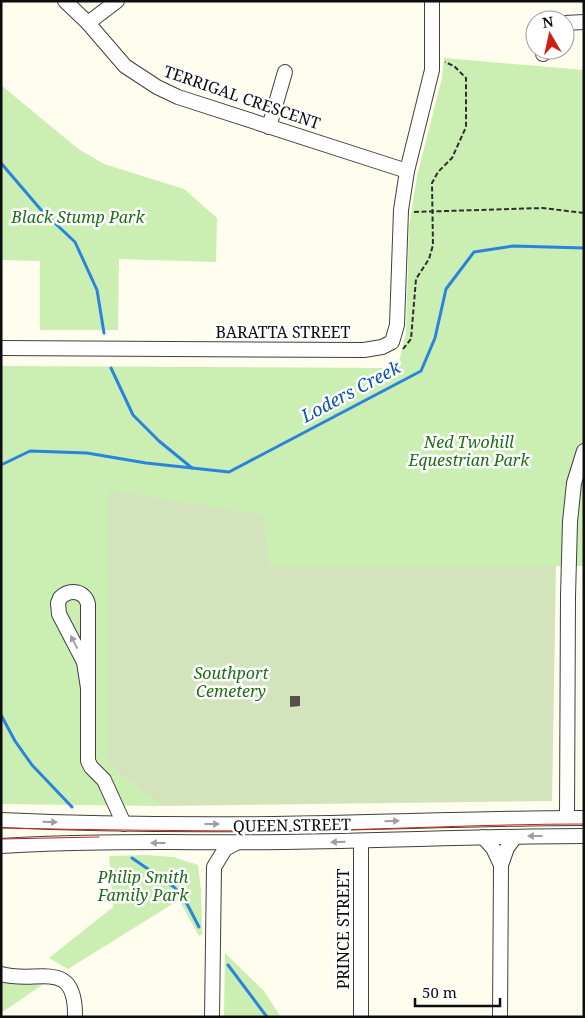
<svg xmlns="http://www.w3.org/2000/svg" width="585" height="1018" font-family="'Noto Serif',serif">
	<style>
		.green { fill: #cbeeb2 }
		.cemetery { fill: #d3e4bc }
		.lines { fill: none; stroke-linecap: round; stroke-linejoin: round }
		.stream { stroke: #2a83dc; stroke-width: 3 }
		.building { fill: #575048 }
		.minor-casing { stroke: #404040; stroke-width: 16 }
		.path { stroke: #2f2f2f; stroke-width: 2; stroke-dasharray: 5 2.5; stroke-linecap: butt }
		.minor { stroke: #fff; stroke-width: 14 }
		.tram { stroke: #cc2016; stroke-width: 1 }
		.oneway { fill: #9e9e9e }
		.labels { text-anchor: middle; stroke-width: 5; stroke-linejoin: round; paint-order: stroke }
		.street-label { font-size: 16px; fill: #0d0d0d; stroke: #fff }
		.park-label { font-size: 16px; font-style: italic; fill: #1f6c16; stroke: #fff }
		.water-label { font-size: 18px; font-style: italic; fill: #0954ad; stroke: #fff }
	</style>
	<rect width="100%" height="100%" fill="#fffded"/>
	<g class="green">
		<path d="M444,58L584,70V566H269L108,765L161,806L1,804V366L383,368L399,361L406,333L409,227L417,176L442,78Z"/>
		<path d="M1,85L77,148L104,164L184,189L217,218L216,262L119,259L118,330H40V261L1,260Z"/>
		<path d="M146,855L173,857L198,865L201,890L202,934L199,936L179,900L68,969L49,958L113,907L109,856Z"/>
		<path d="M225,953L264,991L281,1017H224Z"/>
		<path d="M1,978L45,983L1,1013Z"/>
	</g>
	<path class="cemetery" d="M108,490L263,515L269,566H556L552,801L161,806L108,765Z"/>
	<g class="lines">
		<g class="stream">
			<path d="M1,163L42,211L75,242L97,290L104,333"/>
			<path d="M111,368L133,415L159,441L192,468"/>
			<path d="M1,465L30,451L87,453L146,463L229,472L421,371L435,338L446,289L474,252L513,246L584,248"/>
			<path d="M1,715L15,741L32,765L72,807"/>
			<path d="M132,858L174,887L185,900L199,927"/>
			<path d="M228,965L267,1017"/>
		</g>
	</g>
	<path class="building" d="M290,696H300V706L290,707Z"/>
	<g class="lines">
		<g class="minor-casing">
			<g id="minor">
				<path d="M65,1L88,23L125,66L157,87L178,97L407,171"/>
				<path d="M88,23L117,1"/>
				<path d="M565,23L584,22"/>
				<path d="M543,50V54"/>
				<path d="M269,127L285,72"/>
				<path d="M1,348L364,350L382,347L392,342L397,325L401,210L407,171L432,70V1"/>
				<path d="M88,688L84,662L59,614L58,603L60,598C70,588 85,591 88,604V761L91,767L104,780L124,824"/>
				<path d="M567,818L568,596L570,522L574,483L584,451"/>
				<path d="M1,820C92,824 183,825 274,824C377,823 480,818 584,818"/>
				<path d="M483,837L493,848L501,865"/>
				<path d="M1,846C96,840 190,843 285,842C385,841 484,836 584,836"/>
				<path d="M1,974C36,985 76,956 75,1017"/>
				<path d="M212,1017L214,867L225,849L236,843"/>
				<path d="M361,1017V842"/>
				<path d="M500,1017L501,865L507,848L515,837"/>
			</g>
		</g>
		<g class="path">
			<path d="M414,212L543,208L584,213"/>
			<path d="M403,349L411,339L416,279L429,259L433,245L432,183L438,172L452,158L466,127V78L454,66L445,62"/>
		</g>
		<use href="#minor" class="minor"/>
		<g class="tram">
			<path d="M1,828C95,830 188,831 281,831C382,830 483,824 584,824"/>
			<path d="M1,839L99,837"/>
		</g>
	</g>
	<defs><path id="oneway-solid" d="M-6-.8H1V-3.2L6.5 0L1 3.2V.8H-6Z" transform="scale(1.25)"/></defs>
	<g class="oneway">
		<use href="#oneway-solid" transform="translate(74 642) rotate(-118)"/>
		<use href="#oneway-solid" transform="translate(392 821) rotate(-2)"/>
		<use href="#oneway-solid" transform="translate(50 822) rotate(2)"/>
		<use href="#oneway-solid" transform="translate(212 824)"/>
		<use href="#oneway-solid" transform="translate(535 836) rotate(180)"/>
		<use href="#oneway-solid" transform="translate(338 842) rotate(179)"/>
		<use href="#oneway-solid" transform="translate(158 843) rotate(-180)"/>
	</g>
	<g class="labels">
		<g class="street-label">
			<text transform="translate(242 97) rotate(19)" y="6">TERRIGAL CRESCENT</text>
			<text x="283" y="338">BARATTA STREET</text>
			<text transform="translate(292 825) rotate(-1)" y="6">QUEEN STREET</text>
			<text transform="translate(343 929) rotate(-90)" y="6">PRINCE STREET</text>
		</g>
		<g class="park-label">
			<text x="78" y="223">Black Stump Park</text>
			<text x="469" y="448">Ned Twohill<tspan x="469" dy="18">Equestrian Park</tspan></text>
			<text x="231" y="679">Southport<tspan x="231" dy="18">Cemetery</tspan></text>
			<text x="143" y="883">Philip Smith<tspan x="143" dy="18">Family Park</tspan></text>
		</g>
		<g class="water-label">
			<text transform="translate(351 392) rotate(-28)" y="6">Loders Creek</text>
		</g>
	</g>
	<rect width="585" height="1018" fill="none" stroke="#0d0d0d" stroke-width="5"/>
	<g transform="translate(550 35) rotate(351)"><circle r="24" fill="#ffffff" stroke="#9e9e9e"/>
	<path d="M0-4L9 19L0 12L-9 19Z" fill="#cc2016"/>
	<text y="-8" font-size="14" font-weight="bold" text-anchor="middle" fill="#0d0d0d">N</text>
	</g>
	<path d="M415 998v8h85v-8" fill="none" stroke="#0d0d0d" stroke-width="2.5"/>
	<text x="422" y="998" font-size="15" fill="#0d0d0d" stroke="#ffffff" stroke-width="4" paint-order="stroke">50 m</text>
</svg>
